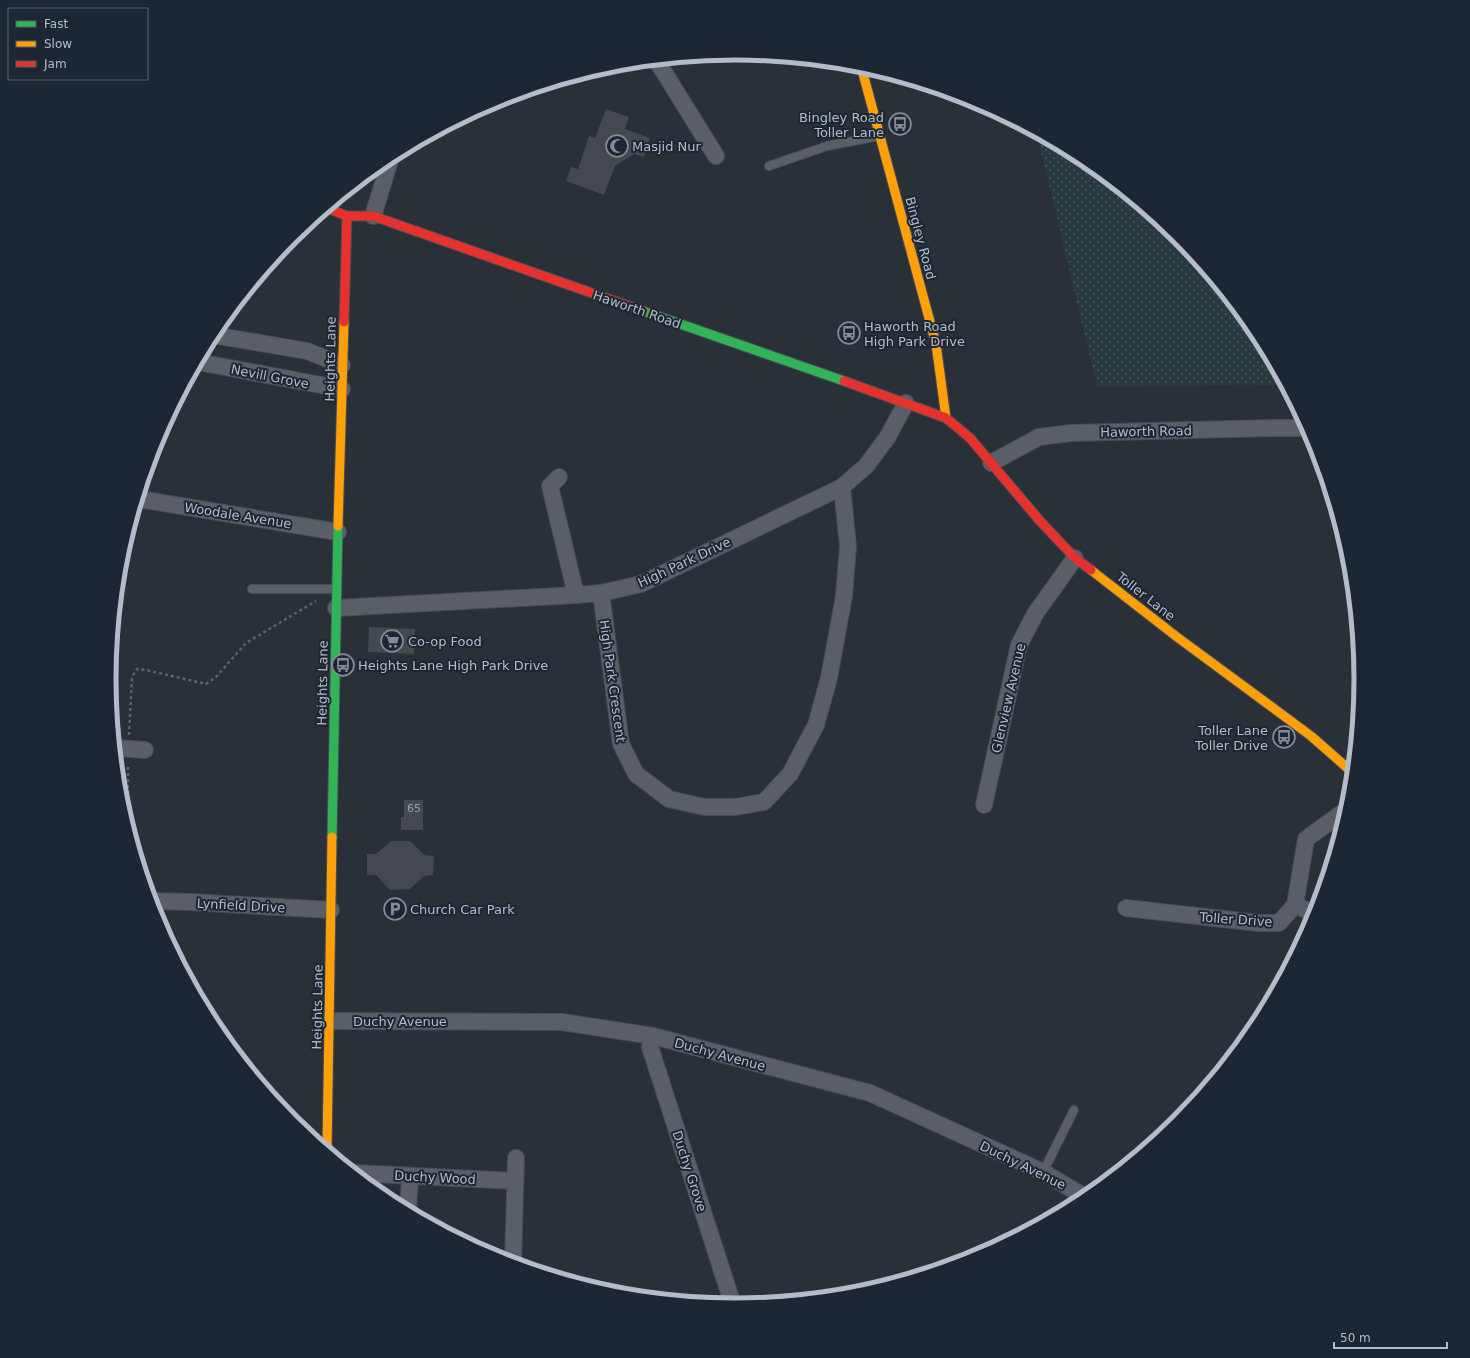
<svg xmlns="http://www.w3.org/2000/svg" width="1470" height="1358" font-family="'DejaVu Sans',sans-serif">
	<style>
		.park { fill: url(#park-dots) }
		.building { fill: #444950 }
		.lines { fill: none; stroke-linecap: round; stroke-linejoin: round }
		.lane-casing { stroke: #484c53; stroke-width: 10 }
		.street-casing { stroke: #484c53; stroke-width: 18 }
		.fast-casing { stroke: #484c53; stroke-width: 11 }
		.slow-casing { stroke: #484c53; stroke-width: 11 }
		.jam-casing { stroke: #484c53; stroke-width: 11 }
		.path { stroke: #5d636a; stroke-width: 2.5; stroke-dasharray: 3 3; stroke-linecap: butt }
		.lane { stroke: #5a5e66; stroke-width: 8 }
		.street { stroke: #5a5e66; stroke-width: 16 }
		.fast { stroke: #30b455; stroke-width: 9 }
		.slow { stroke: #ff9f0a; stroke-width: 9 }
		.jam { stroke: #e5322d; stroke-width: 9 }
		.labels { text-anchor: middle; stroke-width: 4; stroke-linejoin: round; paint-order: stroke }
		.number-label { font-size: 11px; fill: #989fab }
		.poi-label { font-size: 13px; fill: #b4bcc9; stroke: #1d2633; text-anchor: start }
		.street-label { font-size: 13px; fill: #b4bcc9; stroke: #1d2633 }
		.rim { fill: none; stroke: #b4bcc9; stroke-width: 5 }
	</style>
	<defs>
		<pattern id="park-dots" width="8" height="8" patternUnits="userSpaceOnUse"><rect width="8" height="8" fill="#273a3e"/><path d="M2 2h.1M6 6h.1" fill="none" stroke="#445559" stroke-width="1.8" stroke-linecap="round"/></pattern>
	</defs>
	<rect width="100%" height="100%" fill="#2a3038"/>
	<path class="park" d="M1037,134L1083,159L1178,237L1256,331L1284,385L1097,386Z"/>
	<g class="building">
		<path d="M606,109L629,117L625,129L650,138L644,157L634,154L615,166L604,195L566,181L571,167L578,169L589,136L595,138Z"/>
		<path d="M369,627L415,629L414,654L368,652Z"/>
		<path d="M404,800H423V830H401V817H404Z"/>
		<path d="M391,841H410L424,855L434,856L433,875L424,876L410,889L390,890L376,875H367V854H376Z"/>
	</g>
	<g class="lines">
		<g class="lane-casing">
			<g id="lane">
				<path d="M769,166L827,146L879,136"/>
				<path d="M252,589H336"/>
				<path d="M1043,1172L1074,1110"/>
			</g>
		</g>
		<g class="street-casing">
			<g id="street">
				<path d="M657,61L716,156"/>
				<path d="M373,216L391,157"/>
				<path d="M213,335L307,351L342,365"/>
				<path d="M198,362L342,389"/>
				<path d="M991,463L1039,437L1071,433L1274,428H1307"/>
				<path d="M559,477L550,486L576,595"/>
				<path d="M139,499L338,532"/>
				<path d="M601,593L621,744L636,774L669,799L704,807H735L764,802L790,774L816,725L829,678L844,596L848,546L842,487"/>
				<path d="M336,608L576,595L601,593L641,584L842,487L866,466L887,438L906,403"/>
				<path d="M116,748L145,750"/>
				<path d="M984,805L1019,645L1035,614L1075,558"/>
				<path d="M151,901L190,902L331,910"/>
				<path d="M1295,905L1315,914"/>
				<path d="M1126,908L1259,923H1279L1295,905L1306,839L1346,810"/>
				<path d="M330,1021L562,1022L653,1036L870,1093L1043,1172L1085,1197"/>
				<path d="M653,1036L650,1047L733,1305"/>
				<path d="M355,1173L515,1181"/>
				<path d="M408,1211L410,1176"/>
				<path d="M513,1263L516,1158"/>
			</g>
		</g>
		<g class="fast-casing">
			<g id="fast">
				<path d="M643,311L844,381"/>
				<path d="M332,837L338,526"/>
			</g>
		</g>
		<g class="slow-casing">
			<g id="slow">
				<path d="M861,66L936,344L946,418"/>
				<path d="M338,526L344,322"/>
				<path d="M1091,570L1177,637L1311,736L1352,772"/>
				<path d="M327,1150L332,837"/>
			</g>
		</g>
		<g class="jam-casing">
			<g id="jam">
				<path d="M327,208L347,216H373L643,311"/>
				<path d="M344,322L347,216"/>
				<path d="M844,381L946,418L970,438L1040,521L1075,558L1091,570"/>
			</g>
		</g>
		<g class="path">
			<path d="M129,735L132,677L137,669L146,670L206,684L216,677L246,643L316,601"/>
			<path d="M128,824V764"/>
		</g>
		<use href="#lane" class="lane"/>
		<use href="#street" class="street"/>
		<use href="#fast" class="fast"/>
		<use href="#slow" class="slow"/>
		<use href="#jam" class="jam"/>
	</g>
	<defs>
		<g id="bus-ring" transform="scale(1.15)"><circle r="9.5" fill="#1d2633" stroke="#848b96" stroke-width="1.5"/><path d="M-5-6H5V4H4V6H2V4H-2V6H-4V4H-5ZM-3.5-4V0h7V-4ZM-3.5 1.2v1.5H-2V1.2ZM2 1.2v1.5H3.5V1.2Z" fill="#848b96"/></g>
		<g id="mosque-ring" transform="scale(1.15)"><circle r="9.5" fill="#1d2633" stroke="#848b96" stroke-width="1.5"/><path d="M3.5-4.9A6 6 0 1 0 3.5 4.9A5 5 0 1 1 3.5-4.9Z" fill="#848b96"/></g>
		<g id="supermarket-ring" transform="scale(1.15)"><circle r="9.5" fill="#1d2633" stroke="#848b96" stroke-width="1.5"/><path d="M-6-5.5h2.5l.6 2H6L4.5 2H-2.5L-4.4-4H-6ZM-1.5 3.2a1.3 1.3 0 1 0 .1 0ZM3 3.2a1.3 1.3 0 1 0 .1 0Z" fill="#848b96"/></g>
		<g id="parking-ring" transform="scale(1.15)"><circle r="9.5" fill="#1d2633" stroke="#848b96" stroke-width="1.5"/><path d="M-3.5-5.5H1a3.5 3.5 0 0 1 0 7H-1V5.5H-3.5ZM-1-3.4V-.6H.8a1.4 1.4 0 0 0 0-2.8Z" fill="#848b96"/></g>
	</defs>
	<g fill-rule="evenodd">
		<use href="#bus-ring" x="900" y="124"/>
		<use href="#mosque-ring" x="617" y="146"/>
		<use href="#bus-ring" x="849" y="333"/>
		<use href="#supermarket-ring" x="392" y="641"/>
		<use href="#bus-ring" x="343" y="665"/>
		<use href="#bus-ring" x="1284" y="737"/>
		<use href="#parking-ring" x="395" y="909"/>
	</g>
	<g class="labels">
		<g class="number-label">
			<text x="414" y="812">65</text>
		</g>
		<g class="poi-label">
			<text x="884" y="122" text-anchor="end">Bingley Road<tspan x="884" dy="15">Toller Lane</tspan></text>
			<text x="632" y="151">Masjid Nur</text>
			<text x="864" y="331">Haworth Road<tspan x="864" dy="15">High Park Drive</tspan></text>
			<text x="408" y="646">Co-op Food</text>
			<text x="358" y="670">Heights Lane High Park Drive</text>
			<text x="1268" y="735" text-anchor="end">Toller Lane<tspan x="1268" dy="15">Toller Drive</tspan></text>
			<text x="410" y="914">Church Car Park</text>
		</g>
		<g class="street-label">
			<text transform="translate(921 238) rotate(75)" y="5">Bingley Road</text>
			<text transform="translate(637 309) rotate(19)" y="5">Haworth Road</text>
			<text transform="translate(330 359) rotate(-89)" y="5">Heights Lane</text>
			<text transform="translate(270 376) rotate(11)" y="5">Nevill Grove</text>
			<text transform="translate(1146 431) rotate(-1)" y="5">Haworth Road</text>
			<text transform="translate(238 515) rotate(9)" y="5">Woodale Avenue</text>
			<text transform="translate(684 562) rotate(-25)" y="5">High Park Drive</text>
			<text transform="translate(1146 596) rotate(38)" y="5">Toller Lane</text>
			<text transform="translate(613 681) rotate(82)" y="5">High Park Crescent</text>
			<text transform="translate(322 683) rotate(-89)" y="5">Heights Lane</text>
			<text transform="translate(1008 698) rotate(-77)" y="5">Glenview Avenue</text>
			<text transform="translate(241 905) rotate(3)" y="5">Lynfield Drive</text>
			<text transform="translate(1236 919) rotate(4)" y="5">Toller Drive</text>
			<text transform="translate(317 1007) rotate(-89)" y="5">Heights Lane</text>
			<text x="400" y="1026">Duchy Avenue</text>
			<text transform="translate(720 1054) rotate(15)" y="5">Duchy Avenue</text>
			<text transform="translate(1023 1165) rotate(26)" y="5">Duchy Avenue</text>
			<text transform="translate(690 1171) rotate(72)" y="5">Duchy Grove</text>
			<text transform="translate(435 1177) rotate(3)" y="5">Duchy Wood</text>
		</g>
	</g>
	<path d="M0 0H1470V1358H0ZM116 679a619 619 0 1 1 1238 0a619 619 0 1 1-1238 0Z" fill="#1d2633" fill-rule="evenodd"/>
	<path class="rim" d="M116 679a619 619 0 1 1 1238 0a619 619 0 1 1-1238 0Z"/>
	<rect x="8" y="8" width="140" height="72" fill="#1d2633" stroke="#59626f"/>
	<rect x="16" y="21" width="20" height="6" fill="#30b455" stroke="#59626f"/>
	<text x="44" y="28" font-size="12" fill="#b4bcc9">Fast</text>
	<rect x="16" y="41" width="20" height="6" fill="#ff9f0a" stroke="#59626f"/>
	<text x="44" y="48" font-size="12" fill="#b4bcc9">Slow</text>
	<rect x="16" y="61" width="20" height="6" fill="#e5322d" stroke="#59626f"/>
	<text x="44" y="68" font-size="12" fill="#b4bcc9">Jam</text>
	<path d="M1334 1342v6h113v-6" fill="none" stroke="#b4bcc9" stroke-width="2"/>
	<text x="1340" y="1342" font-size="12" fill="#b4bcc9" stroke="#1d2633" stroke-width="3" paint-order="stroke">50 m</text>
</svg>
